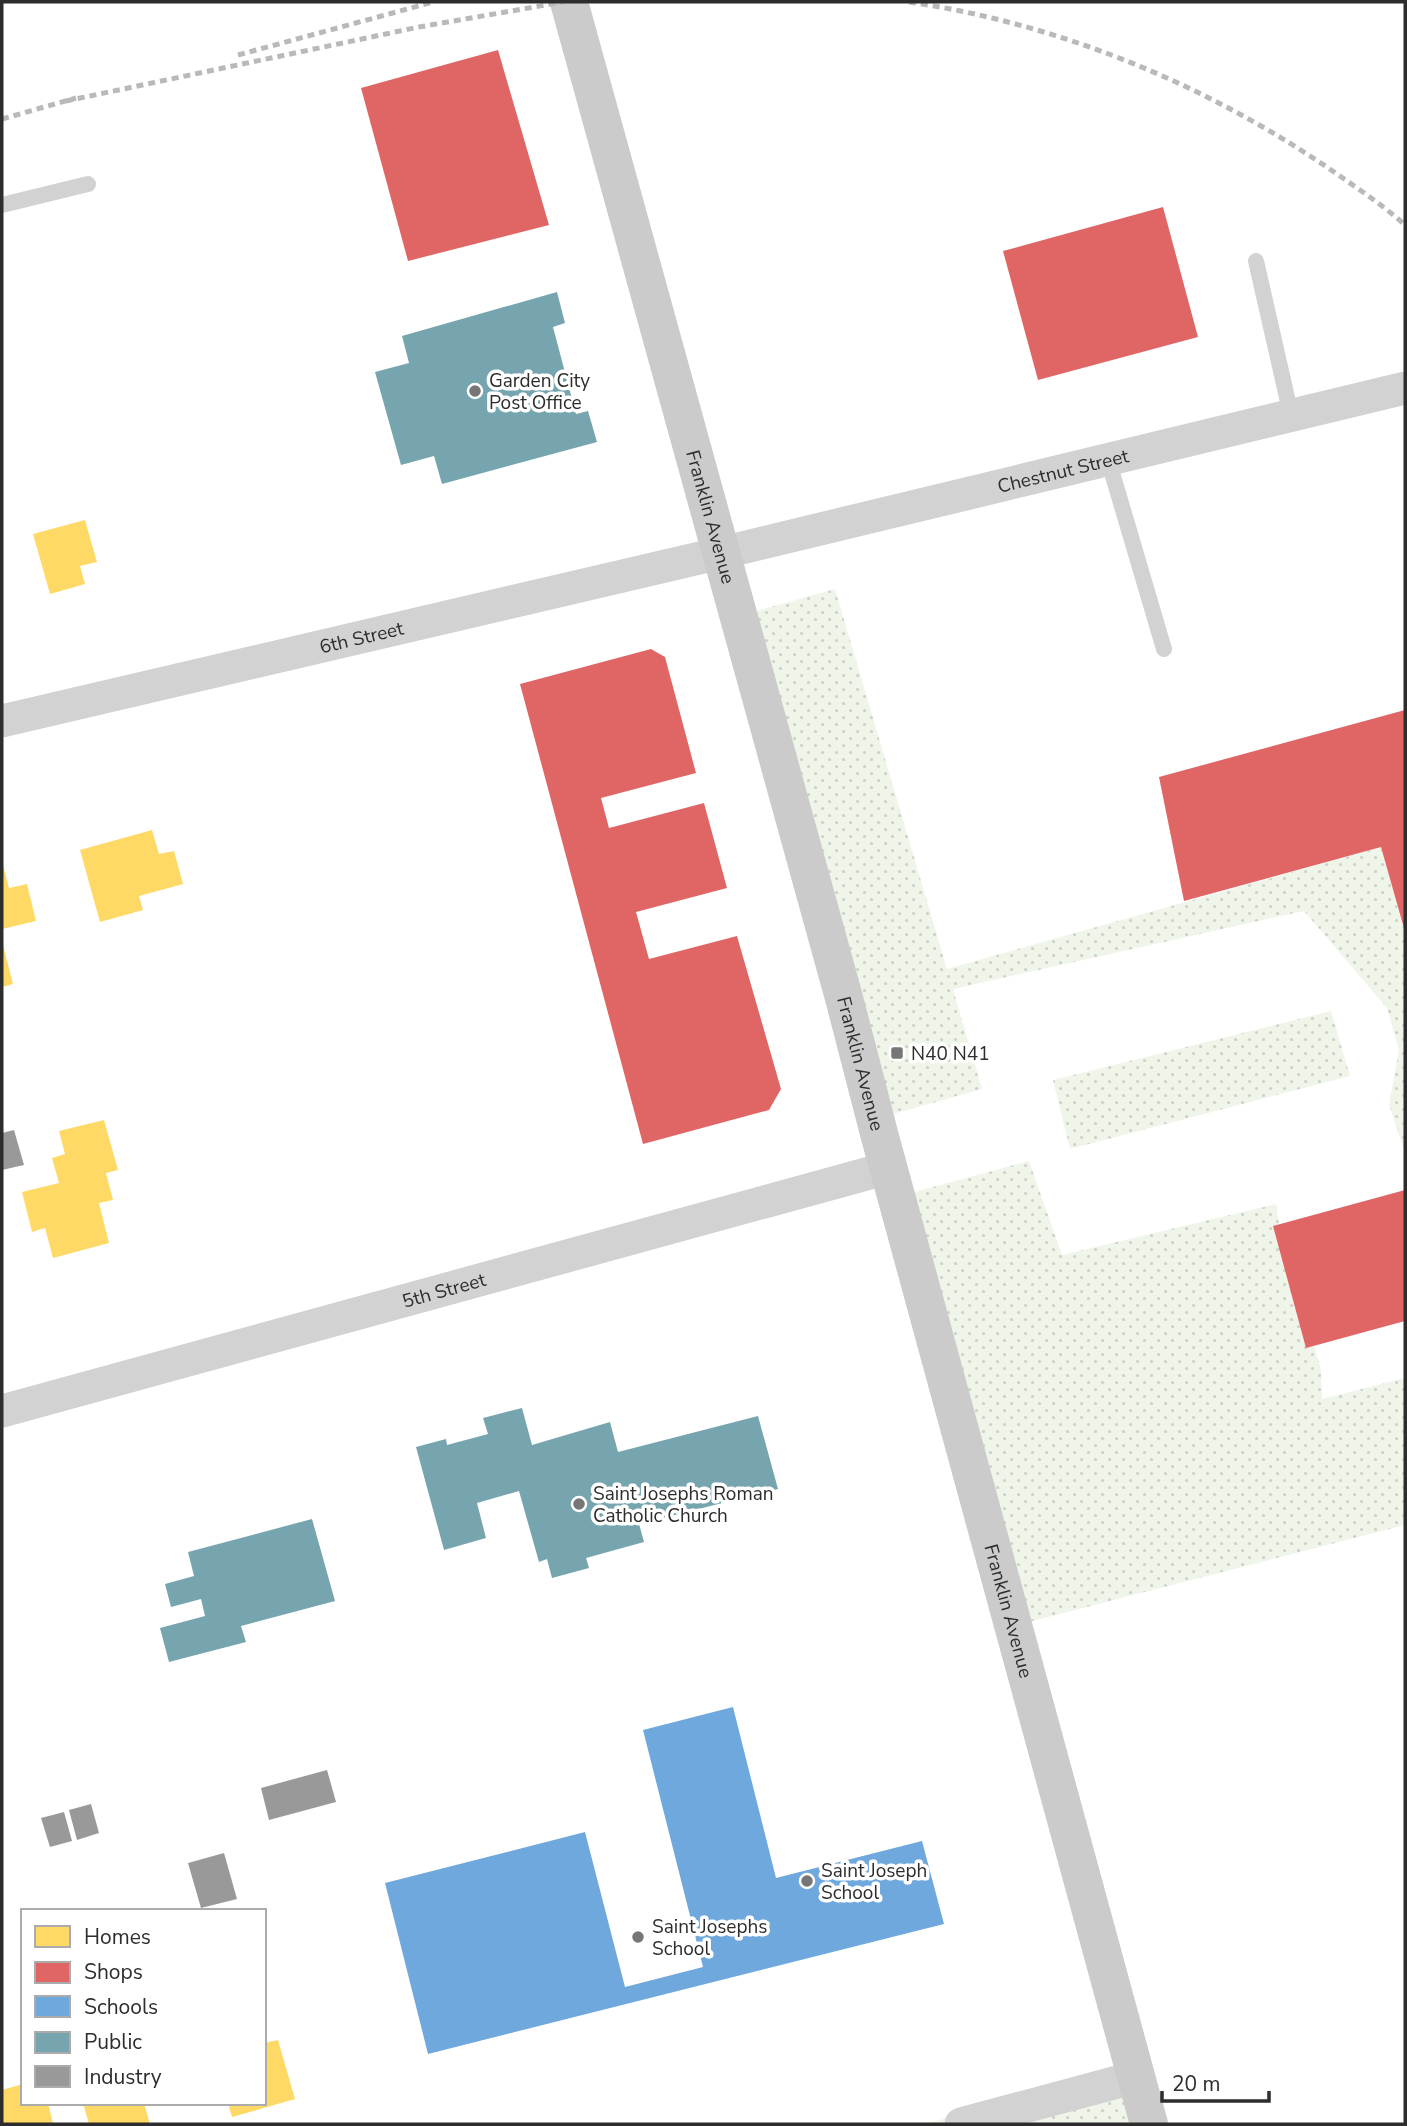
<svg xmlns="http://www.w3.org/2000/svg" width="1407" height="2126" font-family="'Nunito Sans',sans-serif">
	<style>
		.grass { fill: url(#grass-dots) }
		.homes { fill: #ffd966 }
		.shops { fill: #e06666 }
		.schools { fill: #6fa8dc }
		.public { fill: #76a5af }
		.industry { fill: #999 }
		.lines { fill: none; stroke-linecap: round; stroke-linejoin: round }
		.service { stroke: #d2d2d2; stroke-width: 16 }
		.minor { stroke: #d2d2d2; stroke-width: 33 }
		.secondary { stroke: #cbcbcb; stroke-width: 38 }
		.rail { stroke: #b9b9b9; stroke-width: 5; stroke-dasharray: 7 5; stroke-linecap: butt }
		.poi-dot { fill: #767676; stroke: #fff; stroke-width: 2.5 }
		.labels { text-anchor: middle; stroke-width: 7; stroke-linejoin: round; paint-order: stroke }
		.poi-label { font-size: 19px; fill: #2d2d2d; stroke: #fff; text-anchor: start }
		.street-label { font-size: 19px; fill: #2d2d2d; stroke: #fff }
	</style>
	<defs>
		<pattern id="grass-dots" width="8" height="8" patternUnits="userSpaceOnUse" patternTransform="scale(1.75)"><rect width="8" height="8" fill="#f0f5ea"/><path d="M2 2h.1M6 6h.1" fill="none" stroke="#ced2c9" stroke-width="1.8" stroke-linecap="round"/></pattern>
	</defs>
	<rect width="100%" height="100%" fill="#fff"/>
	<g class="grass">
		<path d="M835,589L947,969L1381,847L1405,935V1153L1389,1105L1399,1050L1387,1008L1304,911L953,989L982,1089L875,1119L739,616Z"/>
		<path d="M1331,1011L1350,1076L1070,1149L1053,1080Z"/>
		<path d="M1029,1161L1062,1255L1276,1204L1279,1223L1321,1370L1322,1399L1405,1378V1525L1013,1626L896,1197Z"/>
		<path d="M1139,2063L1156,2124H926Z"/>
	</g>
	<g class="homes">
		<path d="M85,520L97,562L80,566L85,584L50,594L33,534Z"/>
		<path d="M152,830L159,854L174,851L183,884L139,896L143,910L100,922L80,850Z"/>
		<path d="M2,861L9,888L27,884L36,921L2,929Z"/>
		<path d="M2,941L13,984L2,987Z"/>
		<path d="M104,1120L118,1170L106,1173L113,1200L99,1203L109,1243L53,1258L45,1228L32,1232L22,1192L59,1183L52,1158L65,1154L59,1131Z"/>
		<path d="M278,2040L295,2099L232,2117L228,2103H264V2043Z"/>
		<path d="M23,2084V2103H34L35,2106L48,2103L53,2124H2V2090Z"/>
		<path d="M83,2103H144L150,2124H89Z"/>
	</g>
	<g class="shops">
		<path d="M498,50L549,225L408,261L361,88Z"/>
		<path d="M1163,207L1198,337L1038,380L1003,251Z"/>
		<path d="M651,649L665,657L696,773L601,798L609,828L704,803L727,888L636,912L649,959L737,936L781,1089L769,1110L643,1144L520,684Z"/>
		<path d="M1405,710V932L1381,847L1184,901L1159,777Z"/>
		<path d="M1405,1190V1321L1306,1348L1273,1226Z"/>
	</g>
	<path class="schools" d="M733,1707L776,1878L922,1841L944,1924L428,2054L385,1883L585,1832L625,1987L703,1967L643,1730Z"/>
	<g class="public">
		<path d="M557,292L565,323L553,327L576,414L588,411L597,442L442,484L434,456L401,465L375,372L409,363L402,336Z"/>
		<path d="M522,1408L532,1445L610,1422L618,1452L758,1416L778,1489L639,1524L644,1542L586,1558L589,1568L552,1578L547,1559L539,1562L519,1491L477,1503L486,1538L444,1550L416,1447L446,1439L447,1445L488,1434L483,1418Z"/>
		<path d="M312,1519L335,1601L241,1626L246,1642L169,1662L160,1628L205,1616L201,1599L171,1607L165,1584L194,1576L188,1552Z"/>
	</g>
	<g class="industry">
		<path d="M14,1130L24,1165L2,1170V1133Z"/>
		<path d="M327,1770L336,1802L269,1820L261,1788Z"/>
		<path d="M91,1804L99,1833L77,1840L69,1810Z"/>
		<path d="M64,1812L72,1841L50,1847L41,1818Z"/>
		<path d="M224,1853L237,1899L201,1908L188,1863Z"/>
	</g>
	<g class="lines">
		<g class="service">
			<path d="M2,205L88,184"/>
			<path d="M1256,261L1291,415"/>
			<path d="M1108,459L1164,649"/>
		</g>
		<g class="minor">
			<path id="s1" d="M2,721L721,553L1405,388"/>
			<path id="s2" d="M2,1411L888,1168"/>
			<path d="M961,2124L1136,2077"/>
		</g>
		<path class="secondary" id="s3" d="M569,2L844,998L880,1137L1149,2124"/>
		<g class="rail">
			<path d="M909,2C1061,24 1210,86 1337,174C1360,190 1384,206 1405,225"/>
			<path d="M238,55L433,2"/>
			<path d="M66,101L419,27L563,2"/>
			<path d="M2,119L76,98"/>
		</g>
	</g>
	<g class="poi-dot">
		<circle cx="475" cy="391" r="7"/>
		<rect x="890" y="1046" width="14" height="14" rx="3.5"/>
		<circle cx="579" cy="1504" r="7"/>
		<circle cx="807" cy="1881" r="7"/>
		<circle cx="638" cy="1937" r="7"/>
	</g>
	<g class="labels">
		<g class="poi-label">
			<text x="489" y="387">Garden City<tspan x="489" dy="22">Post Office</tspan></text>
			<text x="911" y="1060">N40 N41</text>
			<text x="593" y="1500">Saint Josephs Roman<tspan x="593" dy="22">Catholic Church</tspan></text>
			<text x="821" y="1877">Saint Joseph<tspan x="821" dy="22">School</tspan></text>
			<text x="652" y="1933">Saint Josephs<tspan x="652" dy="22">School</tspan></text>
		</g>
		<g class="street-label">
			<text dy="7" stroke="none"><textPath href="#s1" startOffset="1090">Chestnut Street</textPath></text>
			<text dy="7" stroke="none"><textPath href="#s3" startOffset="534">Franklin Avenue</textPath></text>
			<text dy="7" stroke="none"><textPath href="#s1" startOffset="369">6th Street</textPath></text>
			<text dy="7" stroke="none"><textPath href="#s3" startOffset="1101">Franklin Avenue</textPath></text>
			<text dy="7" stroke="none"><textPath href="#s2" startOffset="458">5th Street</textPath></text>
			<text dy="7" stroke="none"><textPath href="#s3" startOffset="1668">Franklin Avenue</textPath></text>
		</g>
	</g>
	<rect width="1407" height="2126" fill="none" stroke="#2d2d2d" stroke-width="7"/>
	<rect x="21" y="1909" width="245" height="196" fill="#ffffff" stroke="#ababab" stroke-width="2"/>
	<rect x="35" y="1926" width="35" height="21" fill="#ffd966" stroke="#ababab" stroke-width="2"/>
	<text x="84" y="1944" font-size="21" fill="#2d2d2d">Homes</text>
	<rect x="35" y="1962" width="35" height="21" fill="#e06666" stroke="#ababab" stroke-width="2"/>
	<text x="84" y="1979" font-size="21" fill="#2d2d2d">Shops</text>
	<rect x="35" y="1996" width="35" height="21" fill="#6fa8dc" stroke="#ababab" stroke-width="2"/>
	<text x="84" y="2014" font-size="21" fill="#2d2d2d">Schools</text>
	<rect x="35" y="2032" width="35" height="21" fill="#76a5af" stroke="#ababab" stroke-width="2"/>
	<text x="84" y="2049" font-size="21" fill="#2d2d2d">Public</text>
	<rect x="35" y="2066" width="35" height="21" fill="#999999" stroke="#ababab" stroke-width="2"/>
	<text x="84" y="2084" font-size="21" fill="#2d2d2d">Industry</text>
	<path d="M1162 2091v10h107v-10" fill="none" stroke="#2d2d2d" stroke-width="3.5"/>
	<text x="1172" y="2091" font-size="21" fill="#2d2d2d" stroke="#ffffff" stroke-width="5" paint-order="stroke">20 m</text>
</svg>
